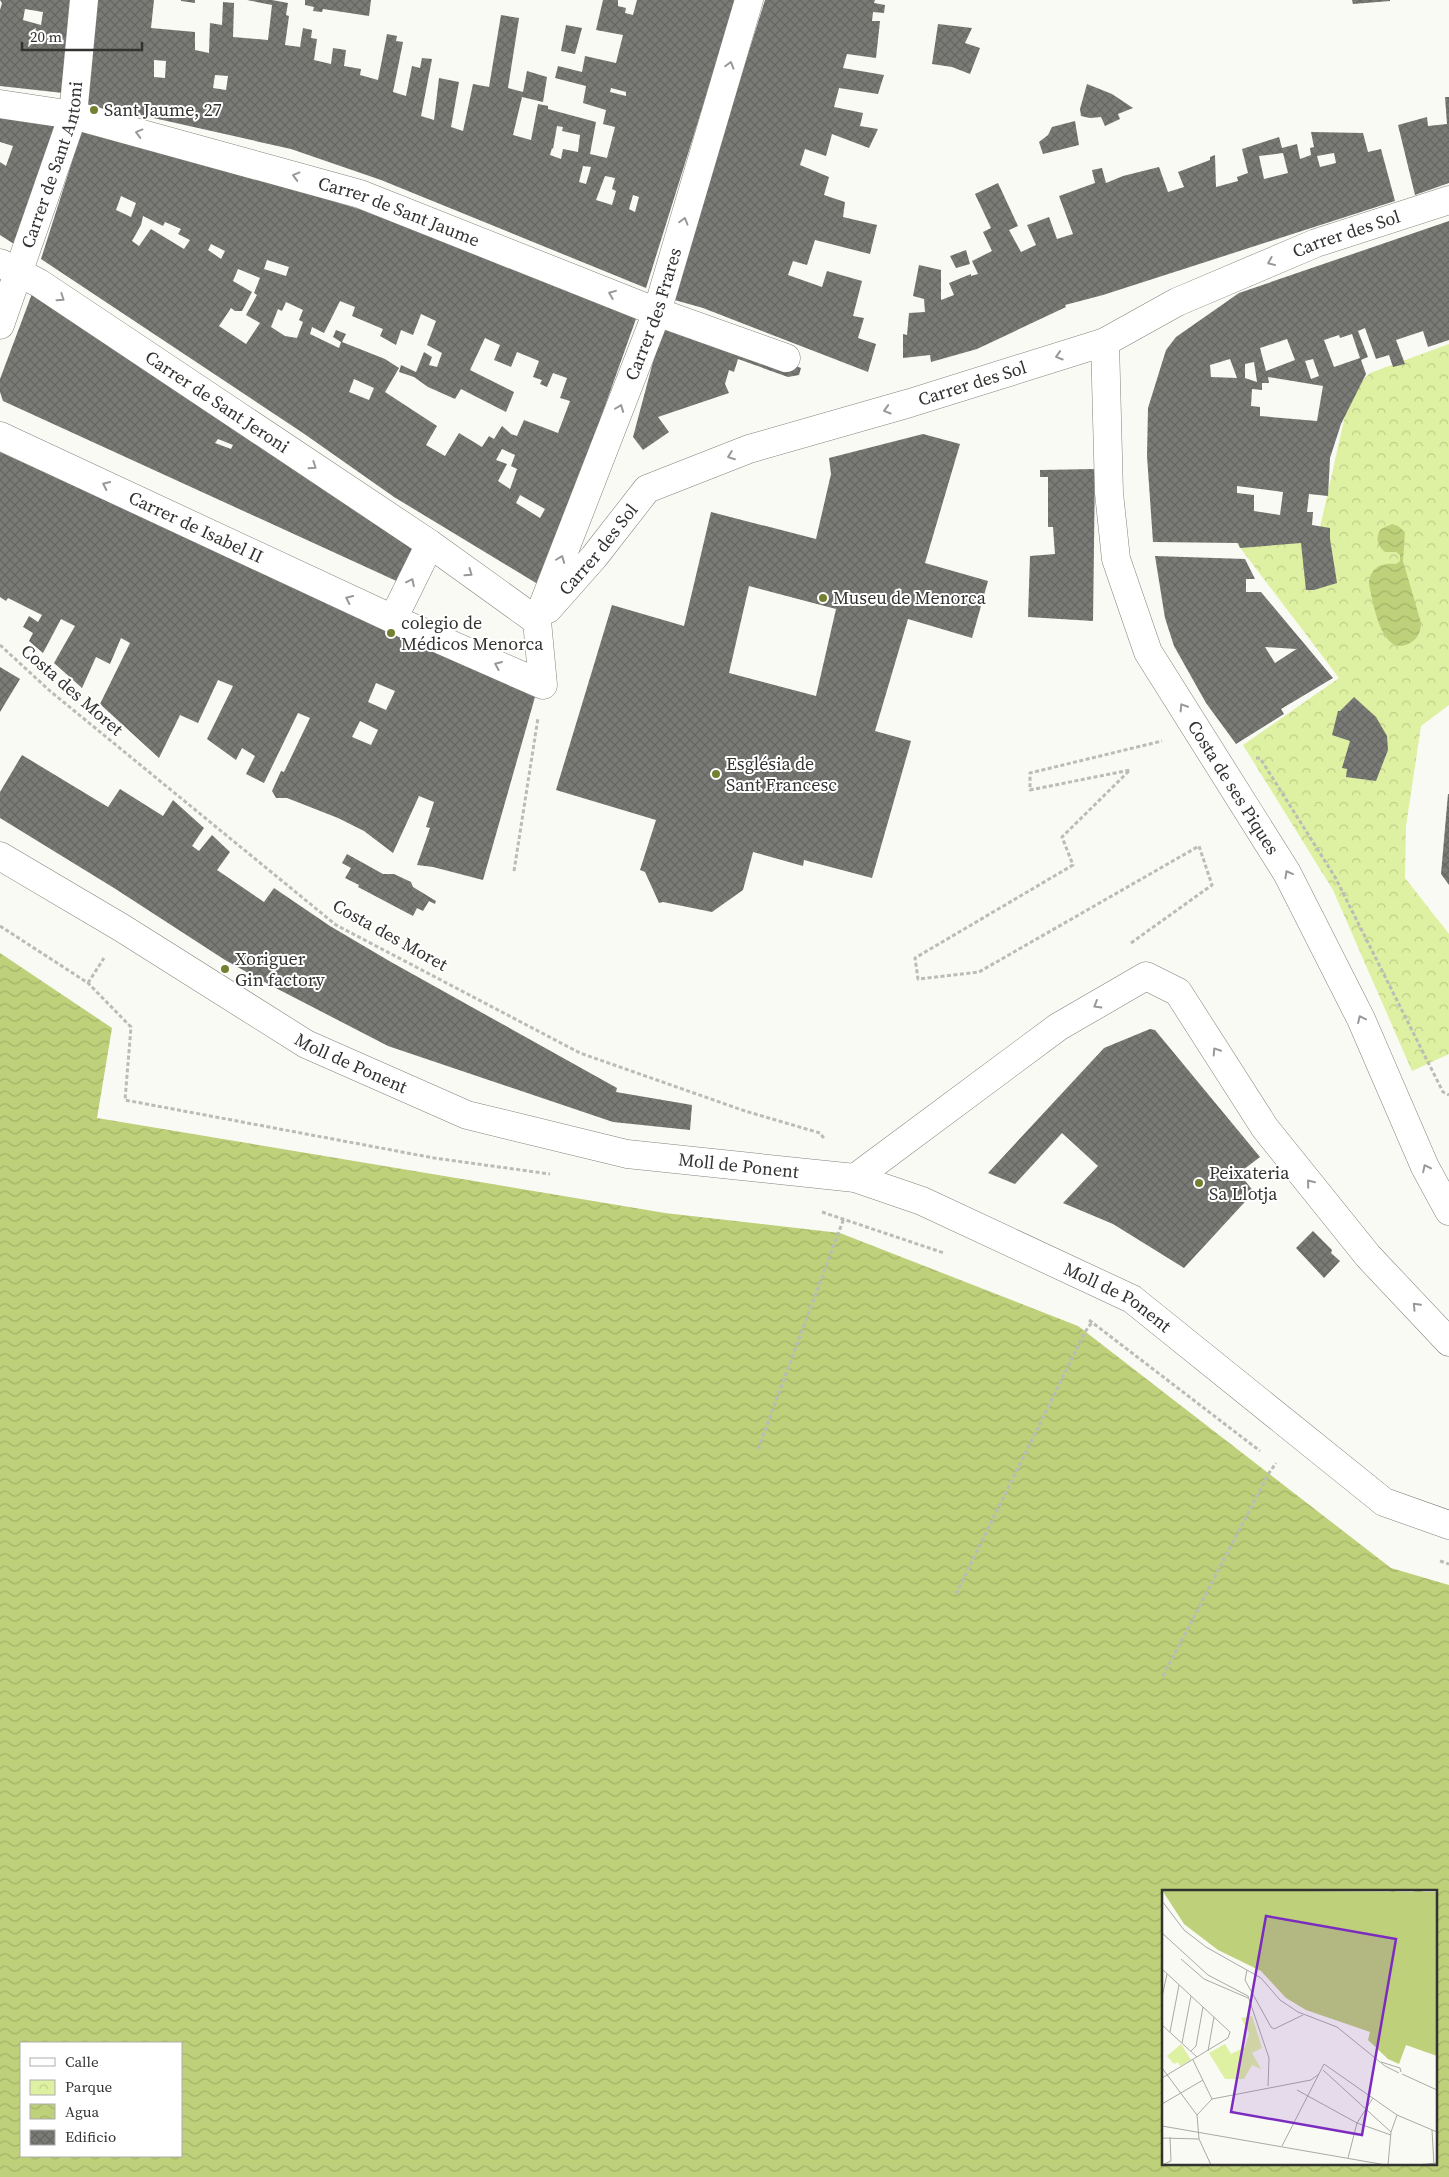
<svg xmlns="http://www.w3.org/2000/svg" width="1449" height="2177" font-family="'Source Serif 4',serif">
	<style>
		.park { fill: url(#park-crowns) }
		.water { fill: url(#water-waves); fill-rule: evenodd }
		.building { fill: url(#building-cross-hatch); fill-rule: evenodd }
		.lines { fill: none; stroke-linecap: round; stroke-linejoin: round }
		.minor-casing { stroke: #82837d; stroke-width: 29 }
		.path { stroke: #bbbcb7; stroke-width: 3; stroke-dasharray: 4 2.5; stroke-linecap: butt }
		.minor { stroke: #fff; stroke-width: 28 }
		.oneway { stroke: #989898 }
		.poi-dot { fill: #72812f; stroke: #fff; stroke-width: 2 }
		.labels { text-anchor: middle; stroke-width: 4; stroke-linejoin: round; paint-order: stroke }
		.poi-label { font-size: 18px; fill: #323230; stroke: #fff; text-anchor: start }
		.street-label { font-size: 18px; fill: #323230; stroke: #fff }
		.inset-river { fill: none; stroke: #bed079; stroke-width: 2.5 }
		.inset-road { fill: none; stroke: #a9aaa6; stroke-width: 1 }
		.view { fill: #7b2cbf; fill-opacity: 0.15; stroke: #7b2cbf; stroke-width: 2.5 }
		.inset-edge { fill: none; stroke: #323230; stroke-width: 2.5 }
	</style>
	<defs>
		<pattern id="park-crowns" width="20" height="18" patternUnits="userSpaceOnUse" patternTransform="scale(1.25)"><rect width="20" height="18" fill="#def0a1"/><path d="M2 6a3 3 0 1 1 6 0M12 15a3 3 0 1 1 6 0" fill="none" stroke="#bfce8b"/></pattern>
		<pattern id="water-waves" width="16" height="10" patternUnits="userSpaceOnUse" patternTransform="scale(1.25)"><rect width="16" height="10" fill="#bed079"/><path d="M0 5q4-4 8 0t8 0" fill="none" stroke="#a4b369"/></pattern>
		<pattern id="building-cross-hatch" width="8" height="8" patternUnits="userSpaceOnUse" patternTransform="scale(1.25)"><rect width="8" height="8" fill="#7a7b76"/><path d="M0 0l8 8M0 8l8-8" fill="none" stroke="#656561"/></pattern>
	</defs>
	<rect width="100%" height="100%" fill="#f9faf4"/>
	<path class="park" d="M1449,344V705L1421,726L1406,826L1405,878L1449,934V1054L1412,1071L1333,890L1243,745L1339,678L1213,512L1317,541L1350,393L1370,373Z"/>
	<g class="water">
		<path d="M1392,524L1398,526L1405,532L1403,561L1421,623C1421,631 1418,639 1410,643C1381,659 1373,602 1369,584C1369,568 1382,562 1396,564L1400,561V555L1396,552H1385C1377,545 1375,538 1381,529Z"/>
		<path d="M0,953L112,1028L97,1118L665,1213L840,1233L1078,1326L1391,1568L1449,1585V2177H0ZM1163,1891H1435V2163H1163ZM21,2043H181V2156H21Z"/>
	</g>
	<g class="building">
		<path d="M0,0H72L63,93L0,86V10L2,3ZM25,9L43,12L41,25L23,20Z"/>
		<path d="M92,0H154L151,28L195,32V50L209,53L210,23L222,25L223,2L234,3L233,37L268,40L272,5L247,0H272L288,3L286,15L289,16L285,45L300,47L303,28L312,30L311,38L317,39L314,60L331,64L333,48L346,50L344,66L361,69L360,75L378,80L387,34L397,36L396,41L403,42L393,92L406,96L412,66L420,68L422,58L432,59L421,116L434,120L439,78L459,82L451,127L463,131L473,84L489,87L501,15L519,18L508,88L523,92L527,71L547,77L543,102L522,97L513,135L531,140L538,104L548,106V109L596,122L590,154L607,158L615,127L603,124L606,110L583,103L586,86L555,78L558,66L582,72L585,56L616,63L623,35L596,30L603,0H618V6L626,8L625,13L633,15L637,0H736L646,288L381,180L291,149L109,108V110L82,104ZM154,60L166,61L165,78L154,77ZM215,75L228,76L226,90L213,88ZM611,88L626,92V96L610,92ZM557,126L563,127L562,131L580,135L578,152L563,149L561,159L550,155L552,148L553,149ZM583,166L591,167L586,184L579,182ZM605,176L615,178L612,189L616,191L612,205L596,200ZM633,195L639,197L635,212L629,209Z"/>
		<path d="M181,0H195V3L181,1Z"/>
		<path d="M305,0H371L369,16L323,9L322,12L313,11L314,7L305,5Z"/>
		<path d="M765,0H875L874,3L885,5L884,13L873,12L872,21H880L876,58L847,54L843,68L884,75L878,94L839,88L834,107L863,113L860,126L878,129L869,148L832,134L826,156L805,149L800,165L829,177L824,195L845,202L843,217L877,225L870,254L815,240L807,265L793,261L788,275L822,287L827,271L862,281L853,316L864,318L858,338L876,344L868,372L703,308L671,299Z"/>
		<path d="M1352,0H1390V1L1353,4Z"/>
		<path d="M938,24L972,28L965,43L980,48L970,74L952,67L932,64Z"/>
		<path d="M566,25L582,28L575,54L561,51Z"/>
		<path d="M1087,84L1112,94L1133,108L1118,114L1120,119L1105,126L1101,117L1090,118L1081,116L1080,109Z"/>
		<path d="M1445,97H1449V183L1415,195L1398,125L1427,117L1428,126L1447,124Z"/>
		<path d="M0,108L59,116L14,244L0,235V162L6,166L13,146L0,142Z"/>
		<path d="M1075,121L1079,145L1043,154L1039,142L1048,135L1052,127Z"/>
		<path d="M83,127L359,209L637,316L541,586L394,497L303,433L41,259ZM121,196L136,203L131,217L116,210ZM143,216L163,226L165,222L181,229L178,234L190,240L184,249L151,229L139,246L132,241L141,225ZM211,244L225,251L221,259L208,250ZM267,260L289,267L286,276L264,269ZM238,269L260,278L254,293L257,295L246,315L260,323L246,344L219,326L231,308L235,311H242L252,292L233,281ZM340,301L355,307L352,316L383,329L380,336L396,345L401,330L413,335L421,314L436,321L427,345L442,353L437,367L429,365L432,357L424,352L416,372L401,365L399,372L414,377L428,387L455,399L461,389L506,412L514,392L470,370L485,338L500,345L494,360L511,367L517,352L539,361L533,377L542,380L540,384L547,387L553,373L567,378L560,398L570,401L558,433L524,420L517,436L511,434L502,426L494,439L489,436L482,447L459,433L445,456L426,445L437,426L385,392L399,368L385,359L342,342L346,334L336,330L333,337L341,342L339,348L310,334L312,327L324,333ZM286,302L303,310L299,320L303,322L297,338L285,336L271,327L278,309L282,311ZM354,379L374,388L369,400L349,392ZM502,449L515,455L511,466L517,469L510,489L498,481L507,464L496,460ZM520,495L545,509L540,518L516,503Z"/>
		<path d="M1311,132L1363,133L1368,152L1381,149L1395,201L1103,295L1065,305L1066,307L977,349L931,362L930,355L903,358V334L907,335L909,313L925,312L924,299L913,296L919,265L941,270V300L954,295L949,283L971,274V276L978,274L972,261L992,251L983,232L991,228L975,194L998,183L1018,226L1009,230L1021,252L1036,245L1027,225L1033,223L1049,217L1057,239L1073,234L1059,196L1095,183L1092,170L1102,168L1106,183L1123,176L1159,167L1168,192L1184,187L1178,172L1210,160V157L1215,155L1216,187L1238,181L1237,177L1248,173L1242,149L1279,137L1282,148L1297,144L1300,159L1311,155L1310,148L1314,147ZM1283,153L1288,173L1264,179L1259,156ZM1334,153L1336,163L1320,167L1317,156Z"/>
		<path d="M1449,221V340L1428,347L1423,331L1396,340L1405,364L1393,367L1389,355L1376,359L1365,328L1358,331L1368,357L1361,360L1366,374L1341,424L1330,458L1328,496L1309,494L1307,512H1313L1312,525L1330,528V539L1337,583L1314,590H1306L1301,543L1240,548L1238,543L1153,542L1147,456L1148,408L1166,350L1176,337L1239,293ZM1352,334L1360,358L1334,367L1324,340L1339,335L1340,338ZM1287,339L1295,360L1266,371L1260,348ZM1230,359L1237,378L1211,377L1210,365ZM1313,359L1319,376L1311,379L1305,361ZM1254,362L1256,375L1257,382L1245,378V364ZM1268,377L1323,386L1317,421L1260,416V407L1251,406L1252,389L1262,390V383H1269ZM1237,486L1283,492L1280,515L1254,511V495L1237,493Z"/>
		<path d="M966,250L970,264L956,268L950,256Z"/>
		<path d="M33,291L421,545L403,584L3,401L0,392V379ZM218,439L233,445L231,449L215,443Z"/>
		<path d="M665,317L801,368L799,375L788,377L738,359L734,372L729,370L725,384L729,393L658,417L669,432L643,450L633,437Z"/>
		<path d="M923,434L960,444L925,563L988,581L972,638L908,619L875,731L911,741L872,878L804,860L803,866L753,852L743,890L712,912L663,902L659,903L645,872L640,870L656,820L556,790L612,605L684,626L711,512L816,539L831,474L829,458ZM749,586L836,609L816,696L729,673Z"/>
		<path d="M0,452L535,697L483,880L433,867L417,865L430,828L426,827L434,802L419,796L393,853L364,831L338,818L287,798H276L272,791L281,771L284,772L310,718L298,713L264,783L246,774L255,756L242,748L236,760L207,739L233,686L218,680L198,723L180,715L159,758L100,704L130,643L121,638L110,664L96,657L82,688L54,663L75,626L61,619L43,653L29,641L33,633L23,627L29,616L38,622L42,615L8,598L6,601L0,597ZM376,683L395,691L386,710L368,702ZM360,721L378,730L371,745L352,737Z"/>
		<path d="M1095,469L1093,621L1028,617L1030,556L1055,554L1053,527H1048V477H1040V470Z"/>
		<path d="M1155,556L1245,559L1255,579H1246V592H1261L1333,678L1281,709L1284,714L1236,744L1206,703L1174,646L1165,618ZM1265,647L1296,649L1298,648L1275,663Z"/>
		<path d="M0,667L20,679L0,712Z"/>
		<path d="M1354,697L1376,717L1387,736L1388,750L1376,781L1346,777L1347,769L1342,768L1350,741L1332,735L1338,711H1340Z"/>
		<path d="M22,755L108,807L120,789L163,816L173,800L204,828L192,846L199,851L212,835L230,852L217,870L264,902L274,888L330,926L391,962L617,1088L616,1092L692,1105L690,1130L613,1122L388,1046L270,985L225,960L114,888L0,818V792Z"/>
		<path d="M1448,794H1449V885L1441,874Z"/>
		<path d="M347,854L383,874H394L411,882L413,887L436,901L435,904L429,901L423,911L417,908L413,916L358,887L359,885L345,878L351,868L342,863Z"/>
		<path d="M1150,1029L1155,1030L1260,1157L1239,1173L1254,1192L1184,1268L1113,1224L1063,1203L1098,1166L1062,1133L1015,1184L988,1173L1104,1048Z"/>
		<path d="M1313,1231L1332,1250L1331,1253L1340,1261L1324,1278L1296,1248Z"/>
	</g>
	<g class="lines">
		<g class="minor-casing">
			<g id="minor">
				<path id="s1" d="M0,104L73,115L360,194L657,312L786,358"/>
				<path id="s2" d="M0,263L39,283L430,544L537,621"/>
				<path id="s3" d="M0,325L73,115L84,0"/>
				<path id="s4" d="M1105,342L1109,493L1116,559L1148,652L1287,873L1361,1019L1425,1167L1449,1211"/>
				<path id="s5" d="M0,436L393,619L543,685L537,621L657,312L749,0"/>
				<path id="s6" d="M548,609L594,557L647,489L749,449L910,403L1105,342L1177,302L1316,243L1449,200"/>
				<path d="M393,619L430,544"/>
				<path id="s7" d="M0,856L122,928L306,1044L467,1115L627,1154L855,1178L922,1201L1132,1299L1384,1502L1449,1525"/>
				<path d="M855,1178L1058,1027L1146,976L1178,992L1265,1128L1368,1256L1449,1342"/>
			</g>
		</g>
		<g class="path">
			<path d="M0,645L50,691L336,925L580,1053L745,1111L820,1133L825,1140"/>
			<path d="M1256,758H1260L1335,877L1443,1092L1449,1095"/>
			<path d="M514,871L538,718"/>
			<path d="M0,926L88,983L131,1027L125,1100L434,1158L550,1174"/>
			<path d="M1131,943L1212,885L1199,846L979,972L918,979L915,958L1073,865L1062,837L1130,770L1030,790V773L1162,741"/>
			<path d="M88,983L104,958"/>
			<path d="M822,1212L944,1253"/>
			<path d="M1089,1320L1260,1451"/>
			<path d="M758,1449L844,1218"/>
			<path d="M1440,1561L1449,1564"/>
			<path d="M956,1594L1085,1332L1092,1322"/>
			<path d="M1163,1676L1269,1473L1276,1463"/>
		</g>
		<use href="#minor" class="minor"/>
	</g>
	<defs><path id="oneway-chevron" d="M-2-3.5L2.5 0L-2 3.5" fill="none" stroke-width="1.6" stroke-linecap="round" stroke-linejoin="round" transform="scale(1.25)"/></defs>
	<g class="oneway">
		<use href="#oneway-chevron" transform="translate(730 65) rotate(-74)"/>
		<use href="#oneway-chevron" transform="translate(139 133) rotate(-165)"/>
		<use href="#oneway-chevron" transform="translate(296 176) rotate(-165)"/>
		<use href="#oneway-chevron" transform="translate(684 221) rotate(-74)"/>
		<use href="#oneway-chevron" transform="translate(1271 262) rotate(157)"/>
		<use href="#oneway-chevron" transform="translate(612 294) rotate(-158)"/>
		<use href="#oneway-chevron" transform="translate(61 298) rotate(34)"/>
		<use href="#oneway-chevron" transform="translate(1059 356) rotate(163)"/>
		<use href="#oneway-chevron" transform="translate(620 408) rotate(-69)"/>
		<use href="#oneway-chevron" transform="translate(887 410) rotate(164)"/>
		<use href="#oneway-chevron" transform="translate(731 456) rotate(159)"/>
		<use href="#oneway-chevron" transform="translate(313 466) rotate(34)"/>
		<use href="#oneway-chevron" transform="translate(106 485) rotate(-155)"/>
		<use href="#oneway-chevron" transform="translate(561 559) rotate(-69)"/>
		<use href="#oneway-chevron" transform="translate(469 573) rotate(35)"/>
		<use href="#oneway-chevron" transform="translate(411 582) rotate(-64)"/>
		<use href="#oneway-chevron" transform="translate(349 599) rotate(-155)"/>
		<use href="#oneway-chevron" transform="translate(498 665) rotate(-157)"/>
		<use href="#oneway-chevron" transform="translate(1183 707) rotate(-122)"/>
		<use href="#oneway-chevron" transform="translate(1288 874) rotate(-119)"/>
		<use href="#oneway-chevron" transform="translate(1097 1005) rotate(150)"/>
		<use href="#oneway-chevron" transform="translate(1361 1019) rotate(-115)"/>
		<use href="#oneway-chevron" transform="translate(1216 1051) rotate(-123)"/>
		<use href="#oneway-chevron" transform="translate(1426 1168) rotate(-116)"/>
		<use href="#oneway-chevron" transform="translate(1310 1183) rotate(-129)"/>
		<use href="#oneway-chevron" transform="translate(1416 1306) rotate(-133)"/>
	</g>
	<g class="poi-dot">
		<circle cx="94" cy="110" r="5"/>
		<circle cx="823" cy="598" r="5"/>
		<circle cx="391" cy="633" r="5"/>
		<circle cx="716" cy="774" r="5"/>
		<circle cx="225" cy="969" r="5"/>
		<circle cx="1199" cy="1183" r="5"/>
	</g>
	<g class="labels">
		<g class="poi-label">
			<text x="104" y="116">Sant Jaume, 27</text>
			<text x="833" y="604">Museu de Menorca</text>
			<text x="401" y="629">colegio de<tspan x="401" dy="21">Médicos Menorca</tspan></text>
			<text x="726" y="770">Església de<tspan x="726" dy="21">Sant Francesc</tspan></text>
			<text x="235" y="965">Xoriguer<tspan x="235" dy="21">Gin factory</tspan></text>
			<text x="1209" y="1179">Peixateria<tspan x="1209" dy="21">Sa Llotja</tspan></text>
		</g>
		<g class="street-label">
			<text dy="6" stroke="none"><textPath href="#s3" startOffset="169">Carrer de Sant Antoni</textPath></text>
			<text dy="6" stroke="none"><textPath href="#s1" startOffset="414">Carrer de Sant Jaume</textPath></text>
			<text dy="6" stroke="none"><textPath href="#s6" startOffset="902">Carrer des Sol</textPath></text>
			<text dy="6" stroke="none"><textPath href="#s5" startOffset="990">Carrer des Frares</textPath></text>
			<text dy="6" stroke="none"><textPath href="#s6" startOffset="498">Carrer des Sol</textPath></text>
			<text dy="6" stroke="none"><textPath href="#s2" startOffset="258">Carrer de Sant Jeroni</textPath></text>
			<text dy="6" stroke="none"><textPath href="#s5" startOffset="216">Carrer de Isabel II</textPath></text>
			<text dy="6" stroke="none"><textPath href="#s6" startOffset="78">Carrer des Sol</textPath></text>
			<text transform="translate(72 690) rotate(41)" y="6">Costa des Moret</text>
			<text dy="6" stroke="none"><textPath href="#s4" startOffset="476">Costa de ses Piques</textPath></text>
			<text transform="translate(390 935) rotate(29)" y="6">Costa des Moret</text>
			<text dy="6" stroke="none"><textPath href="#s7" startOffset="408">Moll de Ponent</textPath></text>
			<text dy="6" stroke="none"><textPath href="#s7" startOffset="812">Moll de Ponent</textPath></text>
			<text dy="6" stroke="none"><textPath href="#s7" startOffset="1218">Moll de Ponent</textPath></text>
		</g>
	</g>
	<g transform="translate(1162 1890)">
		<rect width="275" height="275" fill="#f9faf4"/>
		<path d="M90,126L100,158L90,163L99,179L90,175L82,189H63L47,163L63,154L69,164L83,157L87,143L79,128ZM19,154L29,170L18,176L16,172L12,174L5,166Z" fill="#def0a1"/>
		<path d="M0,0L275,2V166L244,155L237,174L226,169L206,150L208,142L144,120L124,108L99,81L56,60L22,34Z" fill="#bed079"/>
		<path class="inset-river" d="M228,0L275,26M252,0L275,8"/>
		<path class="inset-road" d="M0,11L22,40L44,57L99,88L118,110L136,122L175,137L223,176L237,183M0,43L46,85L86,106L107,168L106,196M19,69L42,89L86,108M0,79L68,142L66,148L0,188M85,80L83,90L109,137L112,139L141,125M0,107L5,84M0,135L35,167M8,142L17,95M20,153L29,106M29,161L34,156L41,117M46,161L52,127M31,170L50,209M219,172L238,178L239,182M0,178L35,225L37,249L49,275M161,180L229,242M240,184L275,200M135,200L195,233L229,245M0,214L41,190M35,225L50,209L149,190L157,184M0,236L224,275M270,240L272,275M0,248L37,249M120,256L162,174L235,225L275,242M186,268L195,233L211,208M0,275L9,271L8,247M226,275L229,242L235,225M255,275L275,273"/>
		<path class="view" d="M104,26L234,49L200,245L69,222Z"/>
		<rect width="275" height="275" class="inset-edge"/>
	</g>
	<rect x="20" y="2042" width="162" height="115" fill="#ffffff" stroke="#adadac"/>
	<rect x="30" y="2058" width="25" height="8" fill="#ffffff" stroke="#adadac"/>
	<text x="65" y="2067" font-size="15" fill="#323230">Calle</text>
	<rect x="30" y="2080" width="25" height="15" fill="url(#park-crowns)" stroke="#adadac"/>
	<text x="65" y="2092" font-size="15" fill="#323230">Parque</text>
	<rect x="30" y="2104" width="25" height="15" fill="url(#water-waves)" stroke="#adadac"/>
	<text x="65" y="2117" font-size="15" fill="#323230">Agua</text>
	<rect x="30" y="2130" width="25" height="15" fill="url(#building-cross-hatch)" stroke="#adadac"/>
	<text x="65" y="2142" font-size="15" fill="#323230">Edificio</text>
	<path d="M22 42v8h120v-8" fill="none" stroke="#323230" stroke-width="2.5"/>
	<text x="30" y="42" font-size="15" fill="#323230" stroke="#ffffff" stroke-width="4" paint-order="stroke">20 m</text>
</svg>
